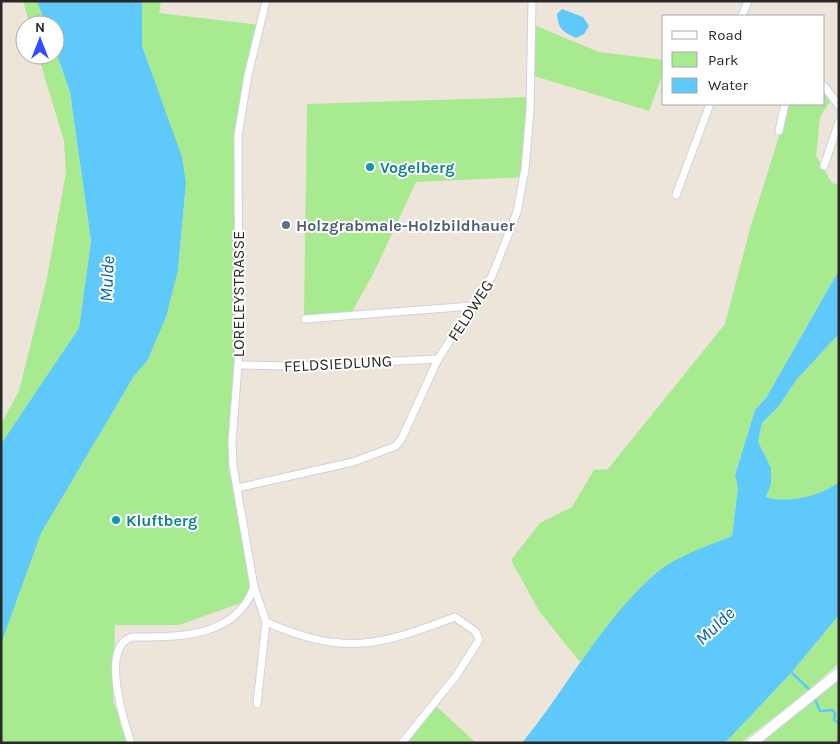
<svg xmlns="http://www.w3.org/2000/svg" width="840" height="744" font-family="Karla,sans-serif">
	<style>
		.green { fill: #a8ea8f }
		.water { fill: #5fc9fb }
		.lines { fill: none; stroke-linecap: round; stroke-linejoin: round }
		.stream { stroke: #5fc9fb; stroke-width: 2.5 }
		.minor-casing { stroke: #ced1e4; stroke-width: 9 }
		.secondary-casing { stroke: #ced1e4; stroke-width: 12 }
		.minor { stroke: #fff; stroke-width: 7 }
		.secondary { stroke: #fff; stroke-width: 10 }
		.culture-dot { fill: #0f9aa8; stroke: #fff; stroke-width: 2 }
		.service-dot { fill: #5c6f8a; stroke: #fff; stroke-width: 2 }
		.labels { text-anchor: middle; stroke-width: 4; stroke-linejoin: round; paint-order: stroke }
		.culture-label { font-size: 16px; font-weight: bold; fill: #0d838f; stroke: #fff; text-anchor: start }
		.service-label { font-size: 16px; font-weight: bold; fill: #4e5e75; stroke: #fff; text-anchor: start }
		.street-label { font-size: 16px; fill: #292929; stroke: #fff }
		.water-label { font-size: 18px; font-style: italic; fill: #0063a6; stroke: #fff }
	</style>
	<rect width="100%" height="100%" fill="#ede5d9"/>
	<g class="green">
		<path d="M23,1H37L46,25H30Z"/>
		<path d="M142,1H161L159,13L260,25L236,146L240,367L233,480L252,599L179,625H115L113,701L128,743H1V644L40,533L134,376L147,361L178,270L186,183L168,121L142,46Z"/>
		<path d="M534,25L599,52L664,60V70L649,111L534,76Z"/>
		<path d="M55,49L70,92L91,241L79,328L1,444V424L19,391L33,335L47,278L66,172L64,141L38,55H55Z"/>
		<path d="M824,90L831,100L820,117L816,156L832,183L839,185V270L766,398L755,410L735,474L738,488L732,536L680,558L655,574L580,662L539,611L511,560L540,523L572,507L594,470L608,469L725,324L750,229L789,104H824Z"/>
		<path d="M535,97L528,177L416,182L374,272L352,312L304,315L307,104Z"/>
		<path d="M839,334V482C820,496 788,504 766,497L771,484L758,442L762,423L778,407L797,379Z"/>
		<path d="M839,615V663L798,699L740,743H725L792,672Z"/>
		<path d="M839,678V743H758Z"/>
		<path d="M436,706L476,743H402Z"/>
	</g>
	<g class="water">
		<path d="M37,1H142V46L182,157L186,183L178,270L166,317L147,361L134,376L41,533L1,644V444L79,328L91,241L70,92L55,49V25H46Z"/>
		<path d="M562,9L583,17L589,26L584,34L576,38C563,32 558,29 557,14Z"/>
		<path d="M839,270V334L797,379L778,407L762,423L758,442L771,468V484L766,497C788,504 820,496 839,482V615L792,672L725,743H522C567,688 600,623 654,575C675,556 706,547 732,536L738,488L735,475L755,410L766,398Z"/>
	</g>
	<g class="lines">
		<g class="stream">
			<path d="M789,670L812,692"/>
			<path d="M814,697L820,711L833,710L835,714L834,720L839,723"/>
		</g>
		<g class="minor-casing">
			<g id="minor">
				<path d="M266,1L248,75L238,135L239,351L232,442L233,466L254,587L266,622C344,656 378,646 455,617L476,632L479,640L456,676L402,743"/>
				<path d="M742,16L748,1"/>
				<path d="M824,86L839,106"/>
				<path d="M779,131L785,104"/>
				<path d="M824,166L839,122"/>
				<path d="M676,195L710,104"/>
				<path d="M305,319L472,306"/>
				<path d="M238,365L292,366L438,359"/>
				<path d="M237,488L353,462L396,446L402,438L438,359L492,276L517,212L525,169L530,111L532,1"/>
				<path d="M257,704L266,622"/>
				<path d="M131,743C124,722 99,644 133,637C179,637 236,638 254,587"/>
			</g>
		</g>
		<g class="secondary-casing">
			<path id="secondary" d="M752,743L839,673"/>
		</g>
		<use href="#minor" class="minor"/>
		<use href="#secondary" class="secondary"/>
	</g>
	<g class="culture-dot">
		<circle cx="370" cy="167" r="5"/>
		<circle cx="116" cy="520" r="5"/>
	</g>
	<circle class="service-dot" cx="286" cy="225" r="5"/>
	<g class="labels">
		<g class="culture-label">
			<text x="380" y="173">Vogelberg</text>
			<text x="126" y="526">Kluftberg</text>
		</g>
		<g class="service-label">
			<text x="296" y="231">Holzgrabmale-Holzbildhauer</text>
		</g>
		<g class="street-label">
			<text transform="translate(238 294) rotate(-90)" y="6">LORELEYSTRASSE</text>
			<text transform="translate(470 310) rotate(-57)" y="6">FELDWEG</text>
			<text transform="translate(338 363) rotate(-3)" y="6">FELDSIEDLUNG</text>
		</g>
		<g class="water-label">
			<text transform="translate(107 279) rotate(-87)" y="6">Mulde</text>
			<text transform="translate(715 626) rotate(-43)" y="6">Mulde</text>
		</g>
	</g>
	<rect width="840" height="744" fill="none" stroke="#292929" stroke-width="5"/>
	<rect x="662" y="15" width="162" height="90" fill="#ffffff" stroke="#a9a9a9"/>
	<rect x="672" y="31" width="25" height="8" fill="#ffffff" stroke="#a9a9a9"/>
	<text x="708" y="40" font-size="15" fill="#292929">Road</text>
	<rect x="672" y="52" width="25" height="15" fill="#a8ea8f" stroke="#a9a9a9"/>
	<text x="708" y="65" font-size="15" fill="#292929">Park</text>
	<rect x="672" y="78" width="25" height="15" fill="#5fc9fb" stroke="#a9a9a9"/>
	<text x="708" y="90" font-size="15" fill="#292929">Water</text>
	<g transform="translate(40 40)"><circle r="24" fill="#ffffff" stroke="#a9a9a9"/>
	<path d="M0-4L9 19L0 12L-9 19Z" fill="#344dff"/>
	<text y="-8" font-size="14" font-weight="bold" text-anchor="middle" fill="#292929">N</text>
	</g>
</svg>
